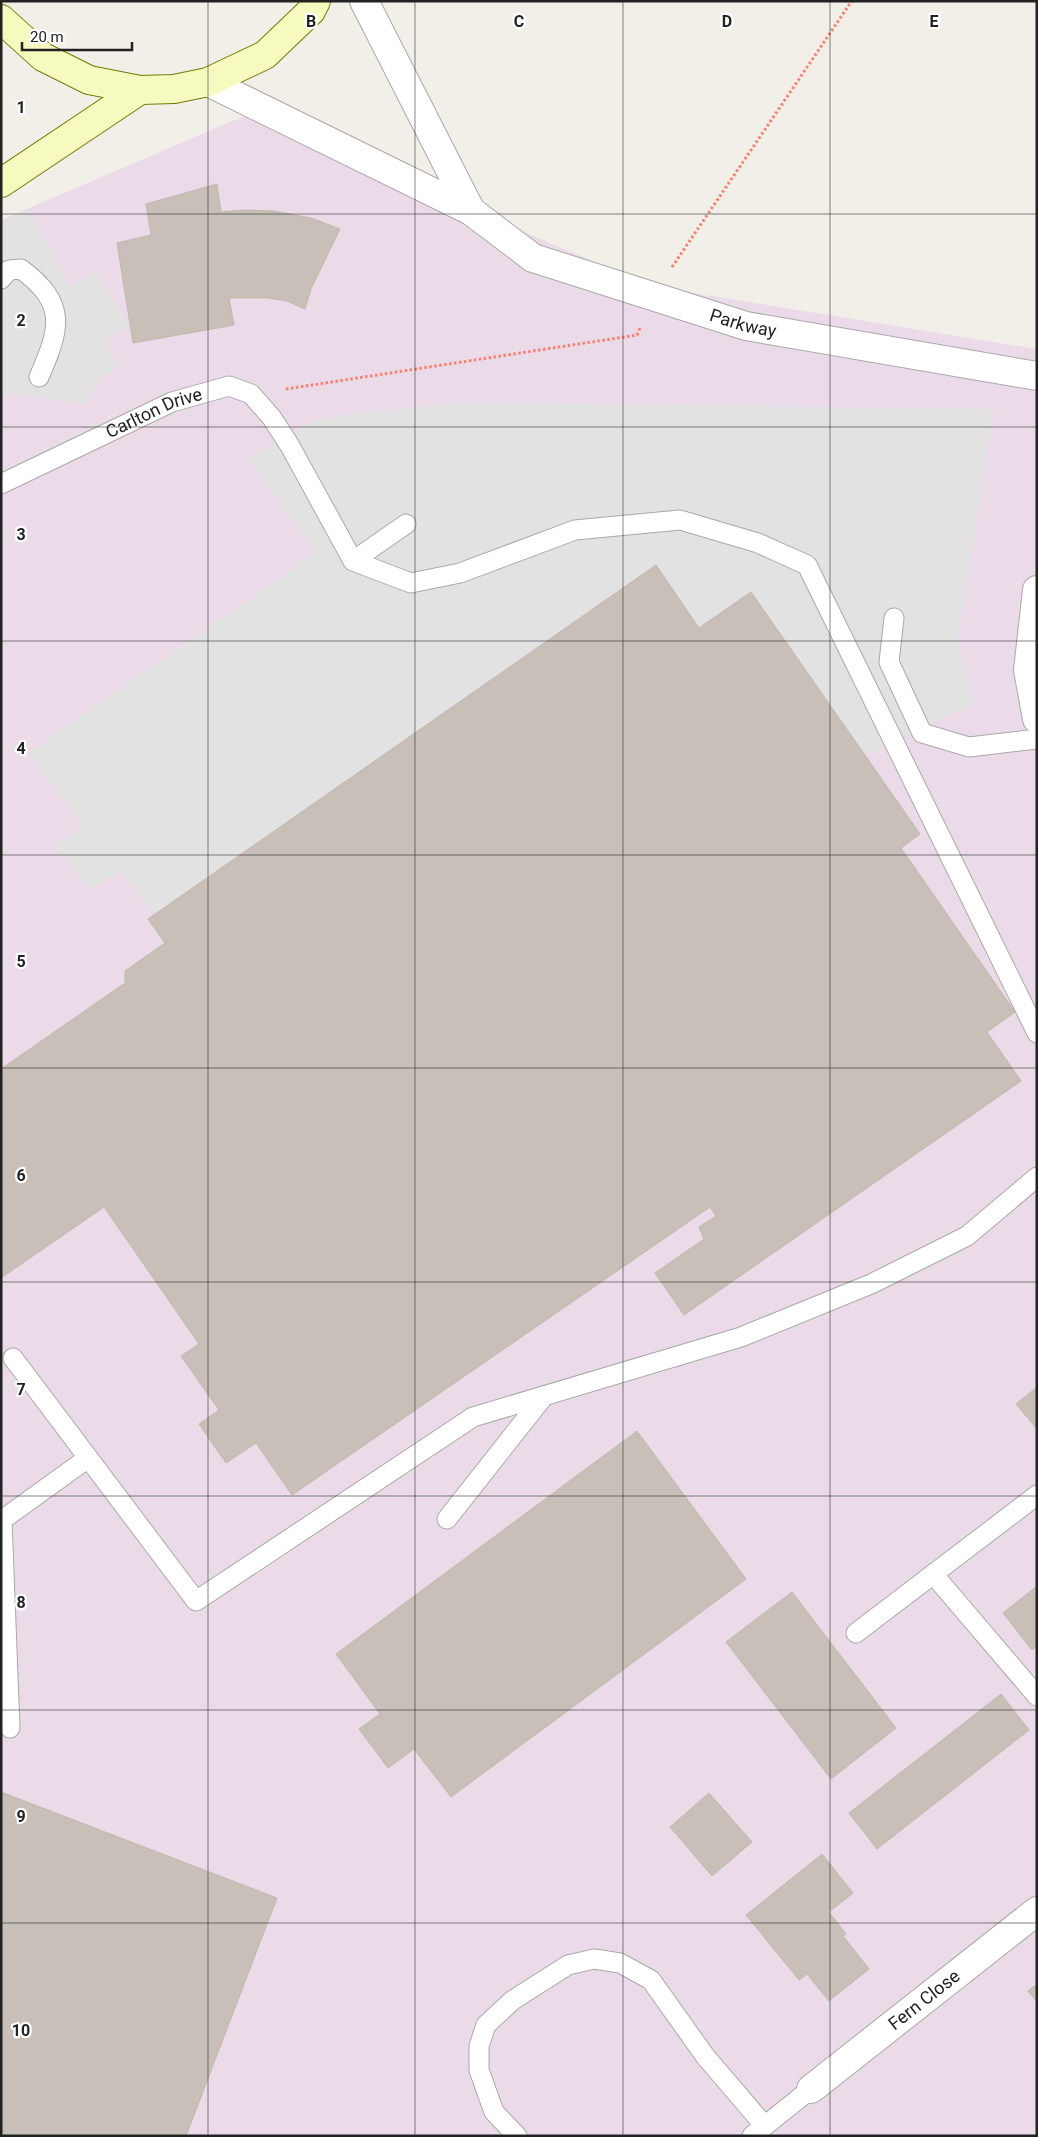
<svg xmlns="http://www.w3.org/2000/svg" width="1038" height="2137" font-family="Roboto,sans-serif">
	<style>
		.industrial { fill: #ebdbe8 }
		.parking { fill: #e2e2e2 }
		.building { fill: #c7bfb8; stroke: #c4b6ab }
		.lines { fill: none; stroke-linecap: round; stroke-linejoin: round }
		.service-casing { stroke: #a9a9a9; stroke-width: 21 }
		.minor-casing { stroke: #a9a9a9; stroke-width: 30 }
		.tertiary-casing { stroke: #a9a9a9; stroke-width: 30 }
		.secondary-casing { stroke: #707d05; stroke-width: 30 }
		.path { stroke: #fa8072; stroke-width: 3; stroke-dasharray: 2.5 2.5; stroke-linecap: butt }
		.service { stroke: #fff; stroke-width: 19 }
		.minor { stroke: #fff; stroke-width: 28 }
		.tertiary { stroke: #fff; stroke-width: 28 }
		.secondary { stroke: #f7fabf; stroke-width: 28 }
		.grid { fill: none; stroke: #222; stroke-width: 1; stroke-opacity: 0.55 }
		.labels { text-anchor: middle; stroke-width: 4.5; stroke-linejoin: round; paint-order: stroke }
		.street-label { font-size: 18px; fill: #222; stroke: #fff }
		.grid-label { font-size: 16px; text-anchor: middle; font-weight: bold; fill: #222; stroke: #fff; stroke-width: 4.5; stroke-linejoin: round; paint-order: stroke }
	</style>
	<rect width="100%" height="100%" fill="#f2efe9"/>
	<path class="industrial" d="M244,116L656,287L1037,349V2136H1V220Z"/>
	<g class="parking">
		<path d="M27,209L71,287L95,271L130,327L104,341L119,366L97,381L86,404L2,392L1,395V225Z"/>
		<path d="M461,402L994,409L958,640L974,703L864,755L751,592L699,628L656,565L154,915L120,870L89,890L56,846L82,826L29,752L288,573L315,552L249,458L320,418Z"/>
	</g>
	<g class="building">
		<path d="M217,184L221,212L244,210L274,211L311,218L340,229L311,289L305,309L287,301L268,298H229L234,325L133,343L117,243L151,235L146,204Z"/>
		<path d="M656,565L699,628L751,592L920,834L901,848L1015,1012L987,1032L1021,1081L684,1315L655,1273L704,1239L699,1227L716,1216L710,1207L292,1495L256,1443L226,1463L199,1424L219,1410L181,1356L199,1344L104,1207L1,1278V1069L125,983V971L165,943L148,919Z"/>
		<path d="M1037,1387V1429L1016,1404Z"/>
		<path d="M637,1431L746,1579L451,1797L414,1749L388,1768L359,1729L380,1714L336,1654Z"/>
		<path d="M1037,1586V1646L1032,1650L1003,1613Z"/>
		<path d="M792,1592L896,1728L831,1779L726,1642Z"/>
		<path d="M1001,1694L1029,1730L877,1849L849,1813Z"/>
		<path d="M1,1792L277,1898L186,2136H1Z"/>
		<path d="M709,1793L752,1842L712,1876L670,1827Z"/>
		<path d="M822,1854L853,1893L829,1912L846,1934L843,1936L869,1969L829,2001L807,1974L799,1980L746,1915Z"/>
		<path d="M1037,1984V2002L1028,1991Z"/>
	</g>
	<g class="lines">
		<g class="service-casing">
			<g id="service">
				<path d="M1,279L9,270L21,269C68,304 60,329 39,377"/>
				<path id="s1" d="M1,484L172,402L229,386L251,394L272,418L290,446L353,561L406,524"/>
				<path d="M353,561L411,583L460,573L575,530L680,520L758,543L807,565L1037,1033"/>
				<path d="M894,618L889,662L922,733L969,747L1037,739"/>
				<path d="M13,1358L196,1601L473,1417L741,1337L871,1284L967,1236L1037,1177"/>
				<path d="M447,1519L544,1396"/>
				<path d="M933,1574L1037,1696"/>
				<path d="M856,1633L1037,1495"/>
				<path d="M10,1728L2,1520L88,1458"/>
				<path d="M517,2136L494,2112L479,2070V2046L486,2025L513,2000L568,1965L594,1959L620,1963L651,1980L705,2056L764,2125"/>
				<path d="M752,2136L811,2089"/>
			</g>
		</g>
		<g class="minor-casing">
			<g id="minor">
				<path d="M1037,590L1028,670L1037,719"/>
				<path id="s2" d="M811,2089L1037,1911"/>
			</g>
		</g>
		<g class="tertiary-casing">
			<g id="tertiary">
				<path d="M364,1L471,211"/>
				<path id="s3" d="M208,82L471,211L533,258L746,326L1037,376"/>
			</g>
		</g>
		<g class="secondary-casing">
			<g id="secondary">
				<path d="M1,19L43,57L89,80L140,90L174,89L208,82L265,55L311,11L316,1"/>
				<path d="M1,183L140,90"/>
			</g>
		</g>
		<g class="path">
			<path d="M672,267L849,5L853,1"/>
			<path d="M286,389L637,335L640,328"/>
		</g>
		<use href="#service" class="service"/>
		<use href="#minor" class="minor"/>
		<use href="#tertiary" class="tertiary"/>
		<use href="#secondary" class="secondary"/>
	</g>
	<path class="grid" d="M208,1V2136M415,1V2136M623,1V2136M830,1V2136M1,214H1037M1,427H1037M1,641H1037M1,855H1037M1,1068H1037M1,1282H1037M1,1496H1037M1,1710H1037M1,1923H1037"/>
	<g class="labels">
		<g class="street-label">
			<text dy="6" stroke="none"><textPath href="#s3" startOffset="591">Parkway</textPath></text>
			<text dy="6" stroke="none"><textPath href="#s1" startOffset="169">Carlton Drive</textPath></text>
			<text dy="6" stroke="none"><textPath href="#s2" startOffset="144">Fern Close</textPath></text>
		</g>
	</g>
	<g class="grid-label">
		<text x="311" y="27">B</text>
		<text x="519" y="27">C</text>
		<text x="727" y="27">D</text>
		<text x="934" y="27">E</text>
		<text x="21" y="113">1</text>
		<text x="21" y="326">2</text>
		<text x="21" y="540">3</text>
		<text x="21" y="754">4</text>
		<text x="21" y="967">5</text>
		<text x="21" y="1181">6</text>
		<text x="21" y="1395">7</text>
		<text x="21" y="1608">8</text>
		<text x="21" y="1822">9</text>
		<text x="21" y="2036">10</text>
	</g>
	<rect width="1038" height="2137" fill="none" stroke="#222222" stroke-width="5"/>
	<path d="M22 42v8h110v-8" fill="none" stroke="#222222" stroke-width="2.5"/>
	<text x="30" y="42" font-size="15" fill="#222222" stroke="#ffffff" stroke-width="4" paint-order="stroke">20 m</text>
</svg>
